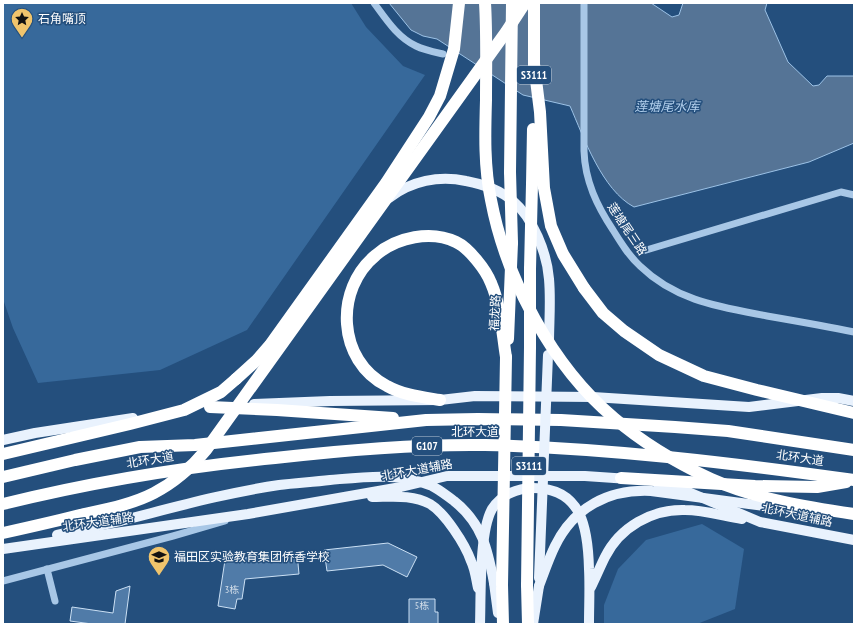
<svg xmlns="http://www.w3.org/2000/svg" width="857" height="627" font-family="'PT Sans Narrow','Noto Sans SC',sans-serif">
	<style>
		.green { fill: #37699b }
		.water { fill: #557496; stroke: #9cc2e6 }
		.building { fill: #507ba8; stroke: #cbe0f4 }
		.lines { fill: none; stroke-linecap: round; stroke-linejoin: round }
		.minor { stroke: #a8c7e6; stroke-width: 7 }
		.major { stroke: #e9f2fd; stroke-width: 10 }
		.highway { stroke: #fff; stroke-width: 12 }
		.major-bridge { stroke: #e9f2fd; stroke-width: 10 }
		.highway-bridge { stroke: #fff; stroke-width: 12 }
		.labels { text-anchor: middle; stroke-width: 3; stroke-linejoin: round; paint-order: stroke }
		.number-label { font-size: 10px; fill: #d3dee9 }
		.shield { fill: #244f7d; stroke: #bdcad8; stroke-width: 1 }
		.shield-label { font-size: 11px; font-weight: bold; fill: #fff }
		.poi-label { font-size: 12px; fill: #fff; stroke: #244f7d; text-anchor: start }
		.street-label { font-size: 12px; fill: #fff; stroke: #244f7d }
		.water-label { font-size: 13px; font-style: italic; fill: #b3d0ed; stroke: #244f7d }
	</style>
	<rect width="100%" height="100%" fill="#244f7d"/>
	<g class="green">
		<path d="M3,3H351L366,27L403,66L425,75L247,330L160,370L38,383L13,328L3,299Z"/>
		<path d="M702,524L744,549L735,609L697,624H604V605L618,569L646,540Z"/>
	</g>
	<path class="water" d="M389,3H651L672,17L679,15L683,3H767L765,10L788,62L813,86L819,85L827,76H854V143L809,162L634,207C602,190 584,138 570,106L523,95L437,39L423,36L411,30Z"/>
	<g class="building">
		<path d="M388,543L417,557L407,577L383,565L327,571L324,550Z"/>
		<path d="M297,553L299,574L245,579L242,599H237L235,609L218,606L225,560Z"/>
		<path d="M130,586L125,624H92L70,621L72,607L113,613L116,591Z"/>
		<path d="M409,599H435V612H438V624H409Z"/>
	</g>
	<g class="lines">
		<g class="minor">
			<path d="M374,3C386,19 397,37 416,46C424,50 434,52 443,54"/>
			<path d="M584,3V151C585,181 597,206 613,230C621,243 629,256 640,266C676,301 720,307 767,316C796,321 825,326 854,332"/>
			<path d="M643,251L841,192L854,195"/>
			<path d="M47,569L55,601"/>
			<path d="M3,581L173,536L225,521"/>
		</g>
		<g class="major">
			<path d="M389,198C411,181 439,175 466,181C482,184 500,190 513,201C533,218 547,253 549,279C551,301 549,322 549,343"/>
			<path d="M254,404L330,401L440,400L475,396L593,397L749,407L822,398H838L854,401"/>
			<path d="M3,440L35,433L133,418"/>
			<path d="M658,484L686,491L760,522L854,540"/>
			<path d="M372,497C391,497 412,494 430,504C445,513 465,544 471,561C475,569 476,579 478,588"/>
			<path d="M57,535L120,521"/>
			<path d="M3,549L248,514L401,487L447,476H585L629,479"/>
			<path d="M494,583L498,613"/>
			<path d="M591,587C596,577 600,567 605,557C620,527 652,509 685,510C704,510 723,516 742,519"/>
			<path d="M480,624C481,596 479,532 492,509C501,495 517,488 533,488C583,488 588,530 589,569C590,587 589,606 589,624"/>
			<path d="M533,624L539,586"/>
		</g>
		<g class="highway">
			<path d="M534,64L540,112L544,188L551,226L563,254L584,288"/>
			<path d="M534,73V3"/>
			<path d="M510,172L512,3"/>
			<path d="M532,184L533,129"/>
			<path d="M508,339L512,243"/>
			<path d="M530,347V269"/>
			<path d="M236,379L257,360L270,345L386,183L429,117L440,96L454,49L459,3"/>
			<path d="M440,400C422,397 403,395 387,386C337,361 334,289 376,255C397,237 431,230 456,242C469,248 486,270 491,283C501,306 502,333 506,357"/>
			<path d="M210,407L277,410L393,418"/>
			<path d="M3,477L75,460L140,447L195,445L426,420L478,419L561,420L675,427L728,431L854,450"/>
			<path d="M621,478L755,486L817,487L846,482"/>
			<path d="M3,504C92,482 183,467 275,458C344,450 415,444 485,445C609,448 732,463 854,480"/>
			<path d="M502,585L503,624"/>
			<path d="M527,585L528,624"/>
		</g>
		<g class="major-bridge">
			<path d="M120,521C172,508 225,493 279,485C296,483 313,482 330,480C364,477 399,472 432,486C440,490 447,496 454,501C482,523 488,550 494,583"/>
			<path d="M539,578L548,355"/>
			<path d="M539,586C544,573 549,558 555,546C574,507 609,489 651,491L809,512"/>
		</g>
		<g class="highway-bridge">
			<path d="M485,3C487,35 486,68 486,100C485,133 484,167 491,200C506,279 552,366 614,418C643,443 677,463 711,479C756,499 806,507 854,514"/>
			<path d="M510,172L512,243"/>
			<path d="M530,269L532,184"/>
			<path d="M584,288L603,313L624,331L659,355L704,376L757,390L854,413"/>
			<path d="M3,454L130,424L184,410L221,392L236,379"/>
			<path d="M3,533C30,527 57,521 84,514C107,509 133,504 154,493C175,482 191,468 206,450L506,32L525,3"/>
			<path d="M502,585L506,357"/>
			<path d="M527,585L530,347"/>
		</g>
	</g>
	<defs>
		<g id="sight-pin" transform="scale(1.15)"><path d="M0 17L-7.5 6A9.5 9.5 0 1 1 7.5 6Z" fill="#f0c46c" stroke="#244f7d"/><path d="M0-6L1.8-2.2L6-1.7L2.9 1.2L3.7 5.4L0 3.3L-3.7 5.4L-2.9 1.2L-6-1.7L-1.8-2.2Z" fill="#111"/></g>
		<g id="school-pin" transform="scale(1.15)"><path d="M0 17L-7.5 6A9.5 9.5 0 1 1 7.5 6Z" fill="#f0c46c" stroke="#244f7d"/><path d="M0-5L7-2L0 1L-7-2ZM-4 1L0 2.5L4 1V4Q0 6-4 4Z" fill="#111"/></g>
	</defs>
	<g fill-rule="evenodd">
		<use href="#sight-pin" x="22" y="19"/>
		<use href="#school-pin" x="159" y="557"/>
	</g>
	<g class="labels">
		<g class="number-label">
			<text x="232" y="593">3栋</text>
			<text x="422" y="609">5栋</text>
		</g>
		<g class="shield">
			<rect x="517" y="66" width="34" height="18" rx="3"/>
			<rect x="412" y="437" width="30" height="18" rx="3"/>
			<rect x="512" y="457" width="34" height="18" rx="3"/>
		</g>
		<g class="shield-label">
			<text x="534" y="79">S3111</text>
			<text x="427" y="450">G107</text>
			<text x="529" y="470">S3111</text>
		</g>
		<g class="poi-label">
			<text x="38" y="23">石角嘴顶</text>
			<text x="174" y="561">福田区实验教育集团侨香学校</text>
		</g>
		<g class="street-label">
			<text transform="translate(627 229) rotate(56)" y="4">莲塘尾三路</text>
			<text transform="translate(495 313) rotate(-87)" y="4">福龙路</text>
			<text x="475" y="436">北环大道</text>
			<text transform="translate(800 458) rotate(8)" y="4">北环大道</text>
			<text transform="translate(150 460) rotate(-9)" y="4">北环大道</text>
			<text transform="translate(417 470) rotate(-10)" y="4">北环大道辅路</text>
			<text transform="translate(797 515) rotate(12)" y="4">北环大道辅路</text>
			<text transform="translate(98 522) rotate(-8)" y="4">北环大道辅路</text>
		</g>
		<g class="water-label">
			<text x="667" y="111">莲塘尾水库</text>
		</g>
	</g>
	<rect width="857" height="627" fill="none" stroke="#ffffff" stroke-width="8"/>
</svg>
